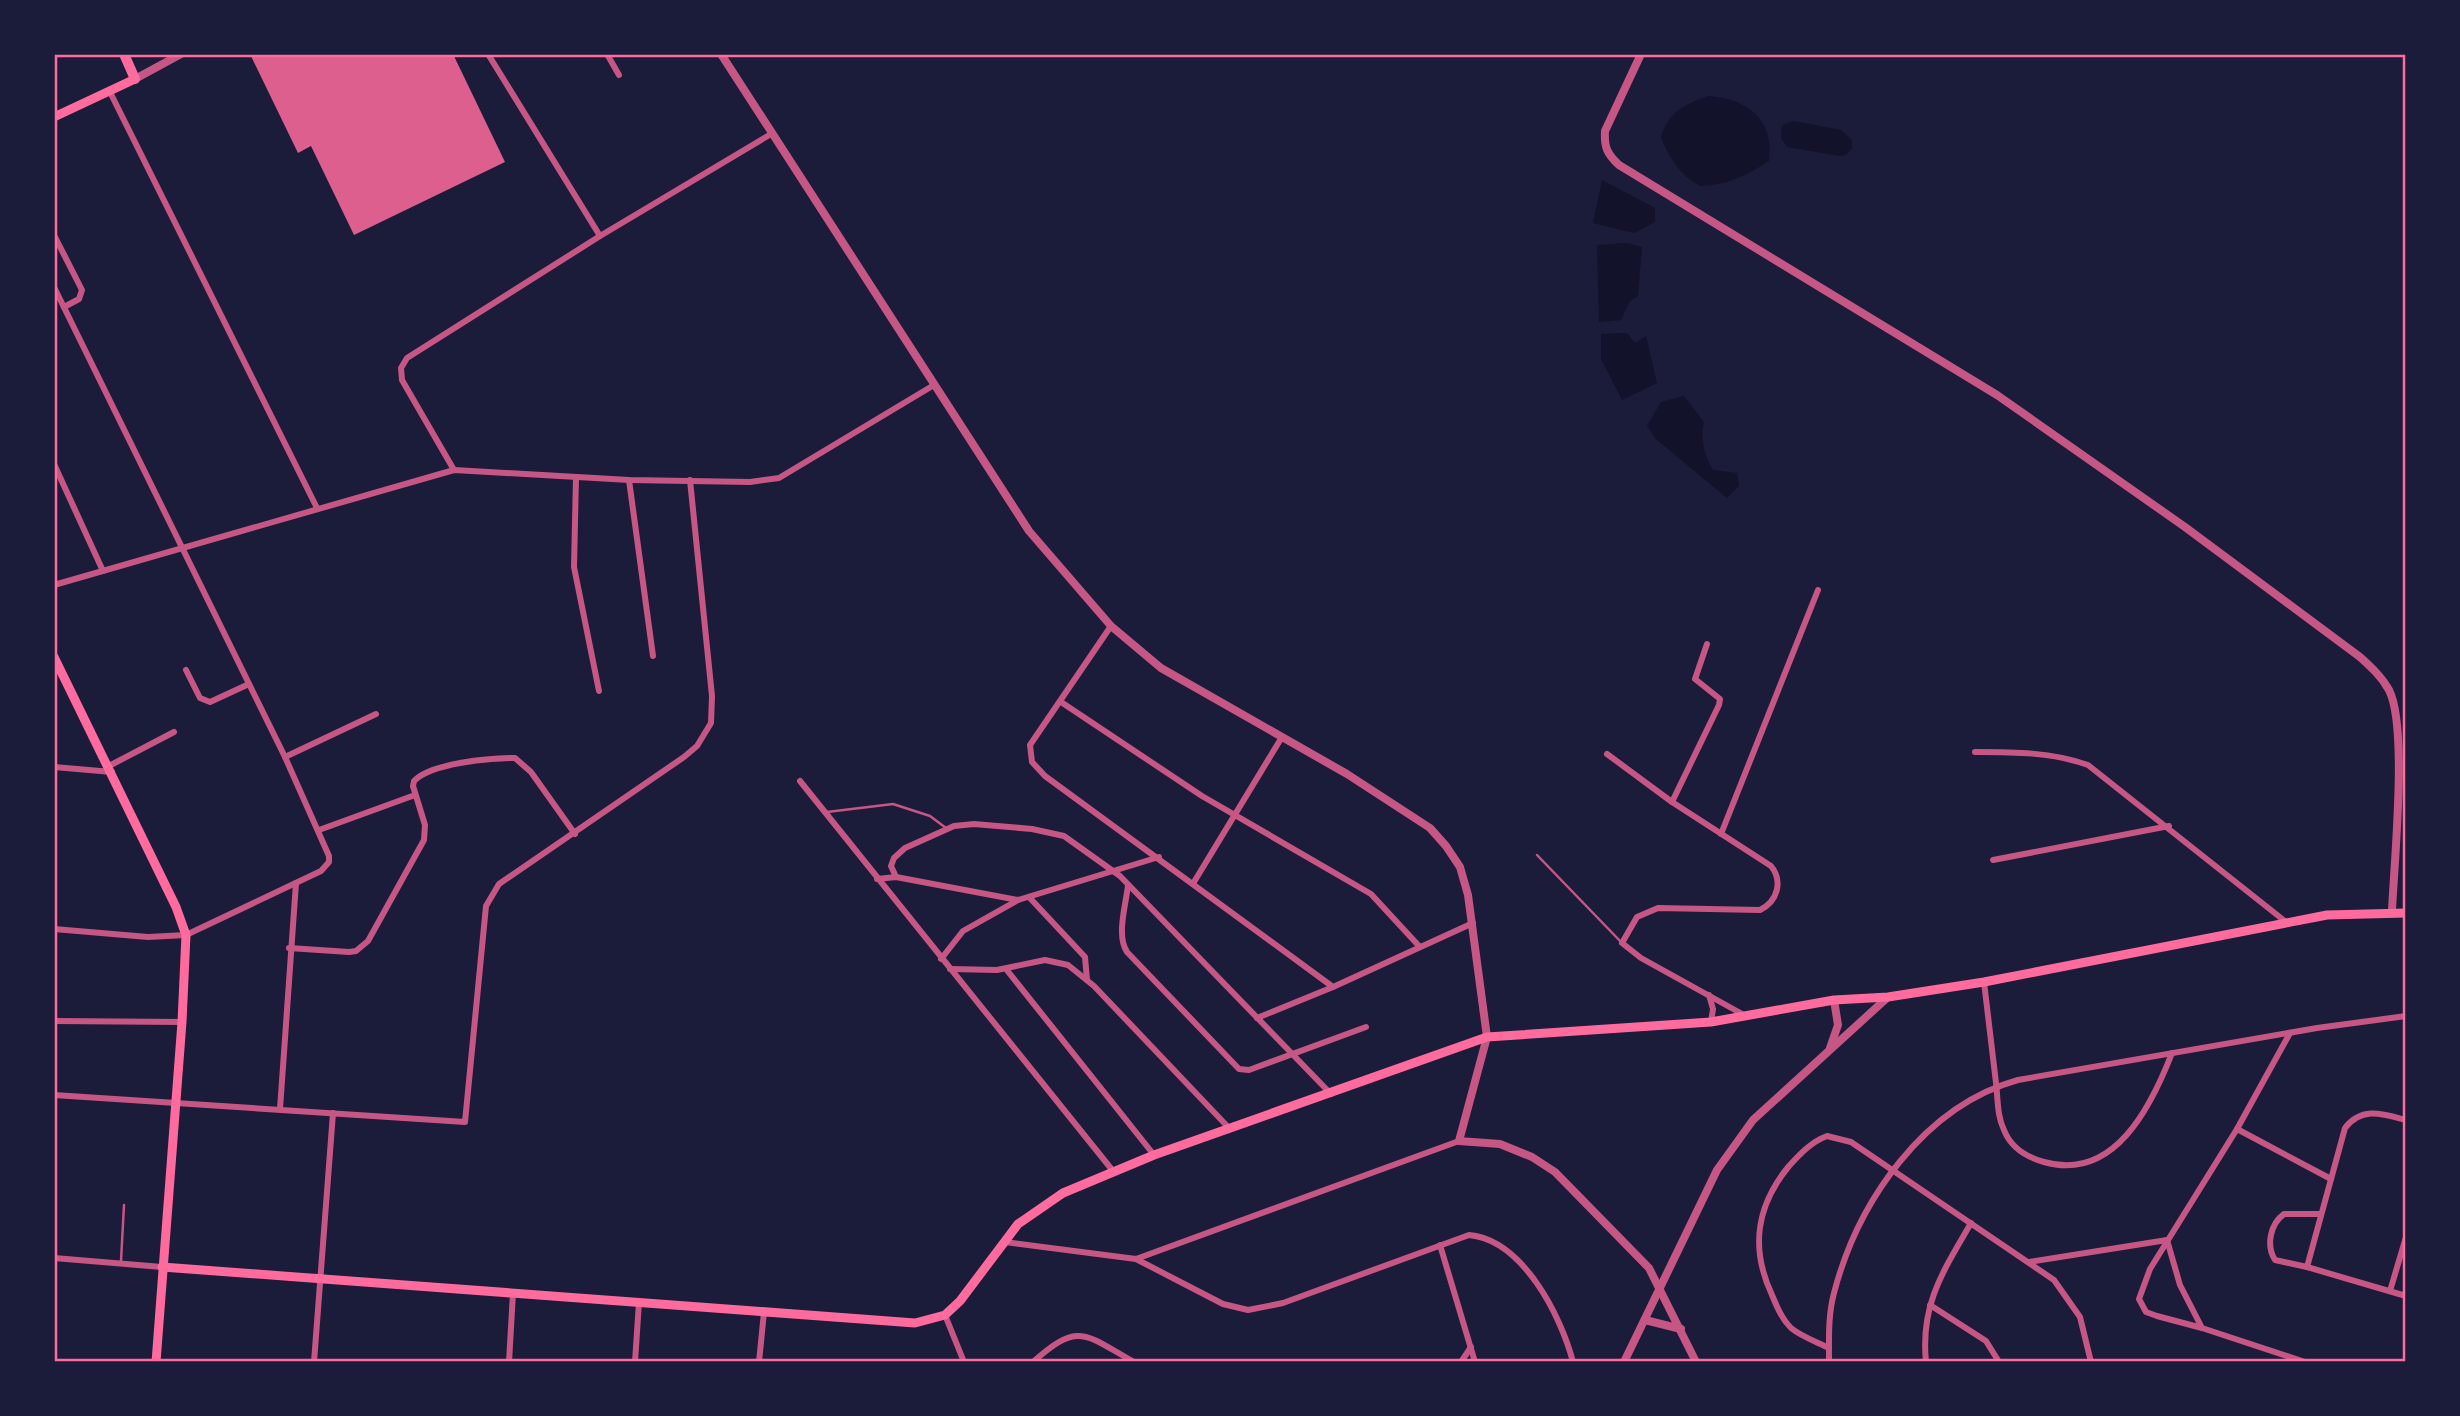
<svg xmlns="http://www.w3.org/2000/svg" width="2460" height="1416" font-family="Poppins,sans-serif">
	<style>
		.water { fill: #12122b }
		.building { fill: #dd5f8e }
		.lines { fill: none; stroke-linecap: round; stroke-linejoin: round }
		.service { stroke: #c65784; stroke-width: 2.5 }
		.minor { stroke: #c65784; stroke-width: 6 }
		.tertiary { stroke: #c65784; stroke-width: 8 }
		.secondary { stroke: #ff6b9d; stroke-width: 9 }
		.trunk { stroke: #ff6b9d; stroke-width: 10 }
		.neatline { fill: none; stroke: #ff6b9d; stroke-width: 2.5 }
	</style>
	<rect width="100%" height="100%" fill="#1b1b3a"/>
	<g class="water">
		<path d="M1708,96C1748,99 1774,119 1769,161C1748,175 1725,186 1700,186C1680,175 1669,158 1661,137C1668,112 1684,105 1708,96Z"/>
		<path d="M1794,121L1841,130L1852,140V149L1846,155L1840,156L1787,147L1781,138L1782,125Z"/>
		<path d="M1602,180L1655,208V222L1634,233L1593,223Z"/>
		<path d="M1627,243L1642,247L1638,296L1630,301L1621,320L1599,322L1597,245Z"/>
		<path d="M1627,333L1635,343L1646,336L1657,383L1622,400L1601,359V334Z"/>
		<path d="M1684,396L1704,422C1700,439 1704,455 1713,470L1737,473L1739,486L1727,498L1656,439L1647,426L1661,402Z"/>
	</g>
	<path class="building" d="M250,54H453L505,162L354,235L311,146L298,153Z"/>
	<g class="lines">
		<g class="service">
			<path d="M827,812L893,804L930,816L946,828"/>
			<path d="M1537,855L1622,943"/>
			<path d="M121,1261L124,1205"/>
		</g>
		<g class="minor">
			<path d="M488,54L600,236"/>
			<path d="M607,54L619,75"/>
			<path d="M109,90L317,508"/>
			<path d="M54,235L82,290L79,299L64,307"/>
			<path d="M54,287L285,757L329,856V862L321,871L186,935L148,937L54,929"/>
			<path d="M54,464L103,571"/>
			<path d="M454,470L402,380L401,368L407,358L600,236L771,134"/>
			<path d="M576,477L574,567L599,691"/>
			<path d="M629,480L653,656"/>
			<path d="M54,585L454,470L629,480L750,482L779,478L934,385"/>
			<path d="M1111,626L1030,745L1032,762L1045,776L1333,987L1473,923"/>
			<path d="M186,670L200,698L210,702L249,684"/>
			<path d="M1061,702L1202,796L1371,894L1419,946"/>
			<path d="M1975,752C2013,752 2052,752 2088,765L2286,922"/>
			<path d="M1607,754L1672,802L1771,866C1783,881 1778,901 1760,910L1658,908L1637,917L1622,943L1641,958L1744,1015"/>
			<path d="M285,757L376,714"/>
			<path d="M109,766L174,732"/>
			<path d="M54,767L112,772"/>
			<path d="M800,781L1113,1171"/>
			<path d="M1672,802L1719,705L1720,699L1695,679L1707,644"/>
			<path d="M319,830L415,795"/>
			<path d="M1721,834L1818,590"/>
			<path d="M1993,860L2169,826"/>
			<path d="M896,877L891,866L894,858L905,848L954,826L974,824L1032,829L1064,836L1120,876L1331,1094"/>
			<path d="M877,879L896,877L1018,900L1159,857"/>
			<path d="M1194,882L1282,737"/>
			<path d="M1128,885C1126,905 1116,935 1127,952L1239,1069L1249,1070L1366,1027"/>
			<path d="M1029,897L1085,957L1087,980"/>
			<path d="M289,948L349,952L356,951L368,941L424,840L425,825L413,786L414,781C431,763 490,758 515,758L531,772L575,834"/>
			<path d="M941,959L963,931L1018,900"/>
			<path d="M950,969L997,970L1045,960L1068,965L1094,986L1229,1128"/>
			<path d="M1006,969L1154,1155"/>
			<path d="M1984,982C1988,1016 1992,1049 1996,1083C1998,1099 1997,1116 2004,1130C2011,1148 2026,1157 2044,1162C2114,1182 2151,1107 2172,1053"/>
			<path d="M1709,995L1713,1009L1711,1022"/>
			<path d="M1257,1018L1333,987"/>
			<path d="M54,1021L182,1022"/>
			<path d="M2290,1033L2237,1129L2150,1269L2139,1299L2146,1312L2157,1316L2202,1328L2305,1362"/>
			<path d="M54,1095L465,1122L486,906L499,884L684,757L697,746L711,723L712,696L690,480"/>
			<path d="M280,1109L296,883"/>
			<path d="M2406,1120C2383,1114 2362,1106 2345,1128L2307,1267L2406,1296"/>
			<path d="M2237,1129L2331,1179"/>
			<path d="M2167,1240L2180,1285L2202,1328"/>
			<path d="M1005,1242L1136,1259L1459,1141"/>
			<path d="M1440,1245L1475,1362"/>
			<path d="M54,1258L162,1267"/>
			<path d="M1136,1259L1223,1304L1248,1310L1283,1303L1469,1235C1523,1240 1561,1316 1573,1362"/>
			<path d="M2029,1262L2167,1240"/>
			<path d="M2307,1267L2275,1260C2266,1246 2270,1224 2284,1214H2320"/>
			<path d="M2390,1291L2406,1237"/>
			<path d="M1930,1305L1986,1341L1999,1362"/>
			<path d="M945,1315L964,1362"/>
			<path d="M1829,1348C1817,1342 1802,1337 1791,1328C1782,1319 1777,1307 1772,1295C1750,1248 1756,1206 1789,1166C1800,1154 1811,1142 1827,1136L1851,1142L2054,1280L2080,1317L2091,1362"/>
			<path d="M314,1362L333,1113"/>
			<path d="M509,1362L513,1293"/>
			<path d="M635,1362L639,1302"/>
			<path d="M759,1362L764,1312"/>
			<path d="M1033,1362C1079,1321 1084,1334 1134,1362"/>
			<path d="M1461,1362L1471,1347"/>
			<path d="M1829,1362C1829,1339 1828,1315 1834,1293C1858,1201 1924,1106 2018,1080L2317,1028L2406,1016"/>
			<path d="M1926,1362C1920,1304 1944,1270 1971,1223"/>
		</g>
		<g class="tertiary">
			<path d="M721,54L1029,531L1111,626L1161,668L1347,774L1430,828L1446,846L1460,867L1468,895L1487,1037L1459,1141L1500,1144L1532,1157L1555,1172L1649,1268L1696,1362"/>
			<path d="M1641,54L1605,131C1604,147 1607,154 1619,165L1997,395L2185,527L2360,657C2371,667 2382,677 2389,690C2408,727 2394,863 2392,911"/>
			<path d="M135,79L181,54"/>
			<path d="M1830,1048L1838,1025L1834,1000"/>
			<path d="M1645,1320L1681,1329"/>
			<path d="M1624,1362L1717,1170L1753,1120L1888,997"/>
		</g>
		<g class="secondary">
			<path d="M54,117L135,79"/>
			<path d="M54,657L176,907L186,935L182,1022L156,1362"/>
			<path d="M162,1267L915,1323L945,1315L960,1301L1018,1224L1063,1193L1154,1155L1487,1037L1711,1022L1834,1000L1888,997L1984,982L2327,915L2406,913"/>
		</g>
		<path class="trunk" d="M124,54L135,79"/>
	</g>
	<rect width="2460" height="1416" fill="none" stroke="#1b1b3a" stroke-width="112"/>
	<rect x="56" y="56" width="2348" height="1304" class="neatline"/>
</svg>
